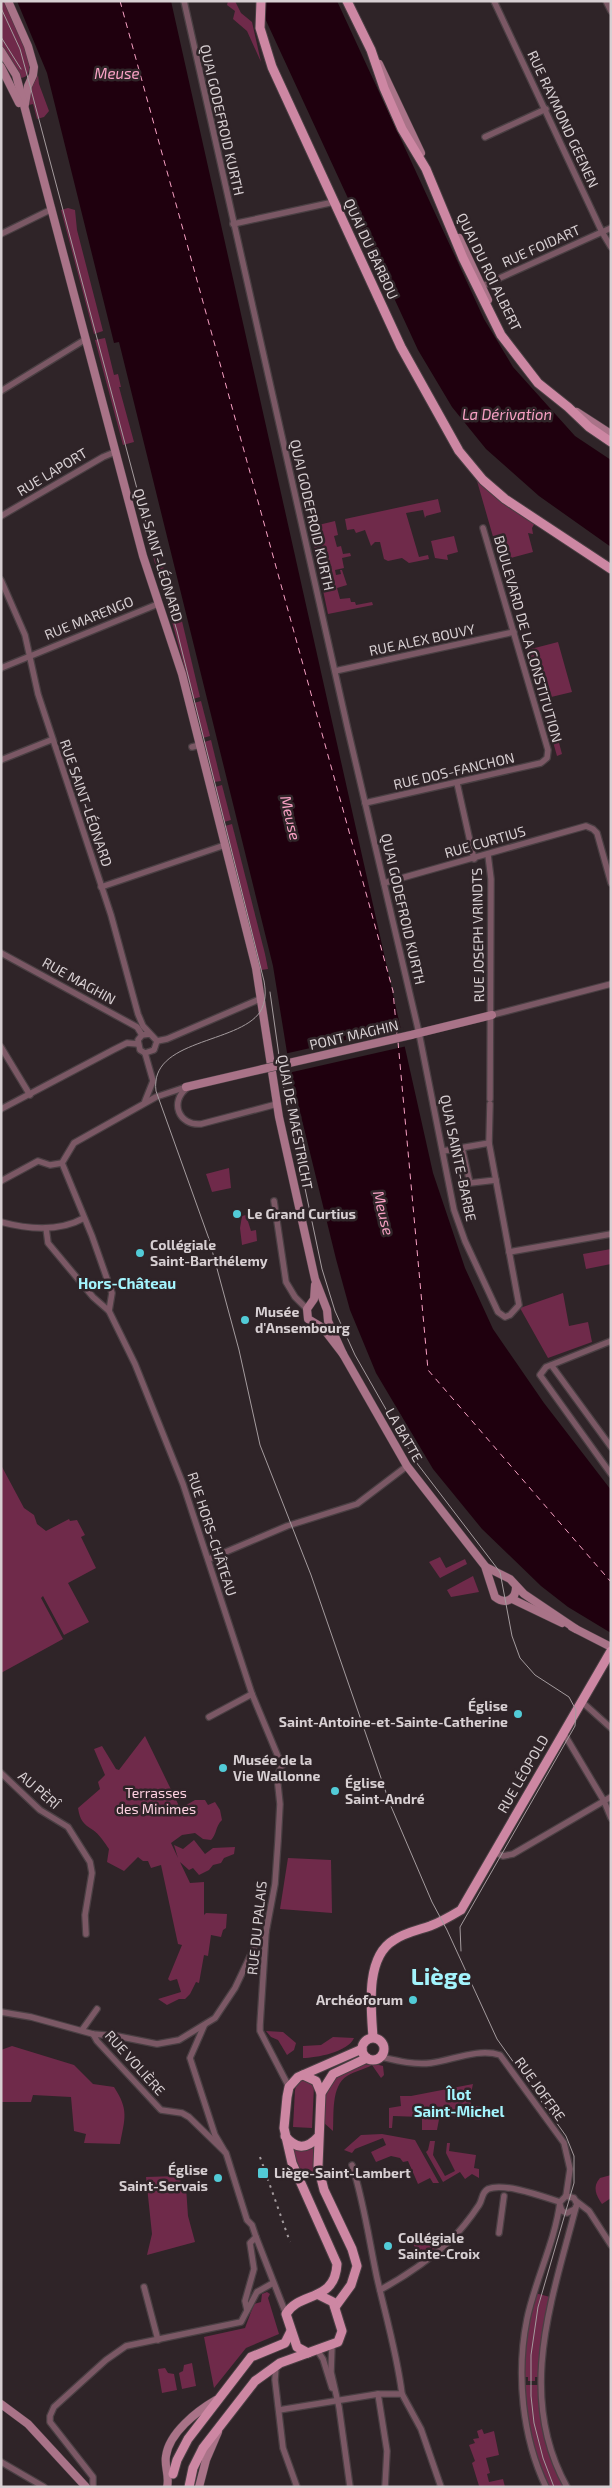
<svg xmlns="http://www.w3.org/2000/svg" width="612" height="2488" font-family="'Exo 2',sans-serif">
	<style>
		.green { fill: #6f2a4a }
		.water { fill: #1f000e }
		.pier { fill: #2f2428 }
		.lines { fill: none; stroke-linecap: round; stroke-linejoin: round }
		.ferry { stroke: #f8a1c4; stroke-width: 1; stroke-dasharray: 6 5; stroke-linecap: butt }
		.street-casing { stroke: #4a3f43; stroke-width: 8 }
		.secondary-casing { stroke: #4a3f43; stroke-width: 9 }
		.primary-casing { stroke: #4a3f43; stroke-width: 11 }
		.street { stroke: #7b5865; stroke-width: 5.5 }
		.secondary { stroke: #a97388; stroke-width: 8 }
		.primary { stroke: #cd87a3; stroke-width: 9 }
		.tram { stroke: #a49b9e; stroke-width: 1 }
		.rail { stroke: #a49b9e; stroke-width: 2; stroke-dasharray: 2.5 5; stroke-linecap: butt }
		.secondary-bridge-casing { stroke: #4a3f43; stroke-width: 9; stroke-linecap: butt }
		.secondary-bridge { stroke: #a97388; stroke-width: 8 }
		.poi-dot { fill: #52cbd7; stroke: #2f2428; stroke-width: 2 }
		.labels { text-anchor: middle; stroke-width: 5; stroke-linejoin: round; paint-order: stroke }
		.street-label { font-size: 14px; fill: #d7cfd2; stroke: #2f2428 }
		.poi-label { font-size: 14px; font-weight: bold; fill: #d7cfd2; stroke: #2f2428; text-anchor: start }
		.park-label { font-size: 14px; fill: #fdd0e0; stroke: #2f2428 }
		.water-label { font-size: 15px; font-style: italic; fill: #f8a1c4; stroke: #2f2428 }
		.neighbourhood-label { font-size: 15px; font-weight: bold; fill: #a3f4fd; stroke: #2f2428 }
		.town-label { font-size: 24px; font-weight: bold; fill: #a3f4fd; stroke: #2f2428 }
	</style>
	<rect width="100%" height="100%" fill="#2f2428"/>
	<g class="green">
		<path d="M1,1H4C10,13 46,78 20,78L1,47Z"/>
		<path d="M228,1H235L241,13L252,22L261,62L247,31L233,19L235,11L227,5Z"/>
		<path d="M38,75L39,84L49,111L44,117L37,119L33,104L29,105C28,93 33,85 38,75Z"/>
		<path d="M68,208L75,210L77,230L103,331L94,334L61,210Z"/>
		<path d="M105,338L114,375L118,374L121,387H119L134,442L123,445L95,340Z"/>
		<path d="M475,474L536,521L532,528L533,534L528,533L533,552L500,561Z"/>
		<path d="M438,499L441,512L426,516L425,518L423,510L406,513L419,557L428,555L429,559L409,563L402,558L388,561L384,559L380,542H375L371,546L365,530L356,533L354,529L347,530L345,519Z"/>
		<path d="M335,521L338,535L334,536L337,547L341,546L343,554L350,553L351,556L342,558L344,568L335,570L336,575L341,574L340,570H342L347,585L337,588L340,599L350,598L351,602H355L356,605L372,602L373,605L328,614L320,576L324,573L323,568L319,569L310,527Z"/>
		<path d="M454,536L458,552L447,555L448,560L435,558L431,541Z"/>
		<path d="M158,551L172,594L165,597L152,553Z"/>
		<path d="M177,600L200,697L193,699L167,603Z"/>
		<path d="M558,642L572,692L547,698L562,754L557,756L527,650Z"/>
		<path d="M201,701L210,736L203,738L194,703Z"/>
		<path d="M211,740L221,781L214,782L204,742Z"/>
		<path d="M222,785L231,820L224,822L215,787Z"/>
		<path d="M232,824L265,954L268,969L261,970L225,826Z"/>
		<path d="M229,1168L231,1188L212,1192L206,1174Z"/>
		<path d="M246,1215L251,1231L256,1230L257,1241L242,1245L240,1228L242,1216Z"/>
		<path d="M611,1249V1264L586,1269L583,1254Z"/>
		<path d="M563,1293L569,1326L588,1322L592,1342L548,1358L520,1308Z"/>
		<path d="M1,1465L24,1508L34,1515L37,1524L46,1531L69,1519L70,1521L77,1520L85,1535L81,1537L96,1568L68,1583L89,1622L64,1635L43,1596L41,1598L63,1639L1,1673Z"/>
		<path d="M440,1557L446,1568L465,1559L467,1564L440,1578L429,1562Z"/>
		<path d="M473,1576L479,1592L451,1597L447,1590Z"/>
		<path d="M145,1736L179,1806L174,1809L181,1815V1808L195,1800H205L208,1805L215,1802L220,1810L222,1820C215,1827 217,1834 211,1840L203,1839L195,1833L182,1835L171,1843L178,1858L174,1845L183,1849L194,1840L205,1854L213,1848L235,1847L234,1854L224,1858L221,1863L213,1865L209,1870L199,1875L193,1868L189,1870L180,1862L190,1883L204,1882V1915L206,1913L227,1914L226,1928L223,1930L221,1937L211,1935L208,1956L204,1955L199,1983L196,1982L190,1994L185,1999H179L167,2005L158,1999L181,1992L177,1979L170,1981L168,1979L182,1945L178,1944L161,1865L151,1868L148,1861H143L138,1857L124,1871L107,1862L109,1849C105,1843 99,1834 93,1830C83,1824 80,1820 78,1808L100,1789L98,1782L105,1775L94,1749L102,1746L116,1769L119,1770Z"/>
		<path d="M288,1858L331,1860L332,1913L280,1909Z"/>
		<path d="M266,2031L283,2032L296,2043L294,2050L287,2055L278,2040L271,2037Z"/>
		<path d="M333,2037L354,2038C348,2052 316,2058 303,2058V2046L321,2045Z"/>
		<path d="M12,2046L74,2065L93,2084L114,2087C129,2110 125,2118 120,2144L84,2143L86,2134L74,2131L71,2097L33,2095L31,2102H1V2050Z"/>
		<path d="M375,2064L383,2066L384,2075L381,2078L372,2065C365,2069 355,2071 347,2076C331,2086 334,2114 333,2131L323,2122C324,2114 323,2103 325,2095C330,2076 357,2063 375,2064Z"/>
		<path d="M304,2079L314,2086L312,2128L293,2127L295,2090L297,2084Z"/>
		<path d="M473,2084L470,2098L471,2105L482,2107L480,2120L440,2114L437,2130H422V2117L393,2116L392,2128H389V2108L401,2106L400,2096H411Z"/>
		<path d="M382,2134L415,2140L439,2183H433L430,2178L418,2184L408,2161L403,2162L400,2158L391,2156L376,2162L371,2152L386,2145L383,2138L355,2149L352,2153L344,2150L361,2135Z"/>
		<path d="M430,2141H435L433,2155L445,2176L455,2171L446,2153L447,2143H450L449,2151L476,2155L474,2168L479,2169V2178L472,2174L465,2179L460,2172L443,2182L426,2152L428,2150Z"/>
		<path d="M313,2148L314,2173L308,2169L301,2174L293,2149L304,2151Z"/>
		<path d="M611,2175V2198L602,2204C596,2195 592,2187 600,2178Z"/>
		<path d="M177,2176L180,2178L182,2187H186L188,2216L195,2242L147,2255L152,2234L146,2177Z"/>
		<path d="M430,2236L439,2245L426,2256L422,2249L418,2252L413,2244Z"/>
		<path d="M267,2292L270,2294L268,2298L279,2334L246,2348L214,2388L204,2337L245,2328L254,2304L261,2302L262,2294Z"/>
		<path d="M535,2293L550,2297L541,2377H535V2381H528V2377H523L524,2343Z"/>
		<path d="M192,2363L196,2386L182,2389L179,2373L183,2371L184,2365Z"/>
		<path d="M165,2368L168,2373L174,2374L177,2390L162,2393L158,2369Z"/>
		<path d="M538,2381H540L544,2424L566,2487H547L530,2436L523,2385H538Z"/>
		<path d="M482,2429L484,2434L494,2431L499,2455L486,2458L490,2473L487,2474L489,2482L503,2479L505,2487L479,2486L472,2463L475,2461L469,2445L475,2443L473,2439L479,2438L477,2431Z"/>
	</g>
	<g class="water">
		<path d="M17,1H171L433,1173L465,1268L493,1329L544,1403L611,1490V1633L568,1607L541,1586L482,1529L433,1469L376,1373L350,1310L336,1259L290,1071L273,966L119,342L114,343L47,73Z"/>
		<path d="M257,1H337L484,319L513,367L575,436L611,460V547L539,496L486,449L452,407L418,350Z"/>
	</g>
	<path class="pier" d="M403,1027L407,1046L288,1073L284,1054Z"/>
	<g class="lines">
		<g class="ferry">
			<path d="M120,1L393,991L397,1035"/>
			<path d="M398,1042L428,1370L611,1582"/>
		</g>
		<g class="street-casing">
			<g id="street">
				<path d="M184,1L348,730L419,1033L454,1210L465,1241L498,1312L505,1317L510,1315L519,1305L489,1143L490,1104"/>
				<path d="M494,1L602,232L611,247"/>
				<path d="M606,1L611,11"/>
				<path d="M485,137L546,109"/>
				<path d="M233,224L334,202"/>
				<path d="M1,234L52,209"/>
				<path d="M482,286L611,228"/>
				<path d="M1,391L86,339"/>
				<path d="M1,516L103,457L115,452"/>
				<path d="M1,580L25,635L38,694L111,915L138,1014L143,1026L157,1041L154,1050L145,1053L140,1050L138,1040L142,1035L149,1034"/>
				<path d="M1,668L158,604"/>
				<path d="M335,671L514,632"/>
				<path d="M192,747L200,745"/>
				<path d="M1,760L51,740"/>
				<path d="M457,783L474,859"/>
				<path d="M365,803L541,763L547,758L548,750L483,528"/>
				<path d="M488,855L491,879L490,1099"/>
				<path d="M384,883L586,826L593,829L597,833L611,883"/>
				<path d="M101,887L225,845"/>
				<path d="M1,953L137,1027L142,1035"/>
				<path d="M492,1015L611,984"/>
				<path d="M157,1041L167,1039L260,999"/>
				<path d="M1,1047L30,1095"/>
				<path d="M145,1053L153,1081L145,1101"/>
				<path d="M187,1088C169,1102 179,1126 201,1124L277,1104"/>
				<path d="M1,1109L113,1050L127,1043L138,1044"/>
				<path d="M462,1148L470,1183L496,1180"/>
				<path d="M443,1151L489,1143"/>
				<path d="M62,1163L92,1236L112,1293L109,1311L135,1364L183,1484L252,1694L282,1766L277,1776L280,1804L278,1841L275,1884L266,1932L260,2025V2031L289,2087"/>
				<path d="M1,1181L38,1161L50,1165L62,1163L74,1143L156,1097L186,1087"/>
				<path d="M274,1201L286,1282L295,1297L307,1309"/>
				<path d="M1,1222C27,1229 59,1232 84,1218"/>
				<path d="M46,1228L48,1243L93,1297L109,1311"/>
				<path d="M509,1252L611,1234"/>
				<path d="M611,1341L546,1367L540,1375L611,1474"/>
				<path d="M552,1366L611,1447"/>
				<path d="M209,1559L287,1526L357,1504L407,1466"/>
				<path d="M581,1701L611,1728"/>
				<path d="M209,1717L252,1694"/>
				<path d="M563,1732L604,1801L611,1818"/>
				<path d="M1,1773L40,1810L68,1827L90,1862L92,1873L85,1915L86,1934"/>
				<path d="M494,1852L503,1856L513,1854L611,1797"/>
				<path d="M1,2012L31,2017L93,2034L117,2036L157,2044L179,2040L215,2018L235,1988L254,1948L266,1932"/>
				<path d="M204,2026L190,2058L215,2135L225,2152"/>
				<path d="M82,2030L97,2009"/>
				<path d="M93,2034L97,2041L161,2110L182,2113L189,2117L226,2153L247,2220L252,2225L256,2237L250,2243L254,2269L245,2301L247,2310"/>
				<path d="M381,2057C398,2061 414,2065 431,2063C453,2060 478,2048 500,2055L564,2143L570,2169L566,2196"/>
				<path d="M352,2165C364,2202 369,2240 377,2278C386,2317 397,2354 402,2394"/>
				<path d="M576,2201L589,2211L611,2245"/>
				<path d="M560,2205L562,2211L567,2213L575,2209L577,2204L574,2198L566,2196"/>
				<path d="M499,2233L504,2196"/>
				<path d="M256,2237L286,2314"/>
				<path d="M144,2287L158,2340"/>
				<path d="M380,2290C404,2277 430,2259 450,2241C460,2231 471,2217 479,2205C483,2199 481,2193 488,2189C504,2182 544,2197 560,2202"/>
				<path d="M332,2345L331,2372L339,2407L350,2487"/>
				<path d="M317,2350L323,2359L332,2388"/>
				<path d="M276,2365L275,2380L283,2448L297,2487"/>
				<path d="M378,2394L387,2451L385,2487"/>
				<path d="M279,2410L378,2394H402L421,2429L441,2487"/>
				<path d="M1,2462L44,2487"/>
				<path d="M93,2487V2477L50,2422V2416L54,2407L106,2360L126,2346L241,2322L257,2292L273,2283"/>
				<path d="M546,2487C522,2437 516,2373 527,2319C535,2280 555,2242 560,2202L566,2196"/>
				<path d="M567,2487C516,2396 552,2299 576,2207"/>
			</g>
		</g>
		<g class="secondary-casing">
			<g id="secondary">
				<path d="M8,1L28,46L34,67L33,75L28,86L25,104"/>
				<path d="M1,51L16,75L143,556L182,674L256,968L279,1117L315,1279L327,1310L328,1321L343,1354"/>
				<path d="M379,64L421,153"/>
				<path d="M1,67L19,103"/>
				<path d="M459,238L488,300"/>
				<path d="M577,412L611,434"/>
				<path d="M411,1035L492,1015"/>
				<path d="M186,1087L263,1069"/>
				<path d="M315,1285L314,1299L307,1309L308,1319L323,1328L343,1354L407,1466L485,1566L495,1597C505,1605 516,1600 516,1587"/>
				<path d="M486,1567L510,1579L524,1594L576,1629"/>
				<path d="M512,1599L562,1623"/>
				<path d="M572,1627L611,1647"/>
				<path d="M1,2404L28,2424L86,2487"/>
				<path d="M167,2487C170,2476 164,2467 166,2456C169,2433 197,2411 216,2400"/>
				<path d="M199,2487L206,2460L218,2432"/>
			</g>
		</g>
		<g class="primary-casing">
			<g id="primary">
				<path d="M261,1L260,28L272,67L401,347L459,451L483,480L505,499L611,569"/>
				<path d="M347,1L371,50L384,88L402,129L426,169L463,258L501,335L538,383L568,407L589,427L611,442"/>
				<path d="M373,2037C371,2008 365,1957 394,1940C404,1933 418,1930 430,1926C441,1922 451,1916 461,1910L611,1651"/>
				<circle cx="373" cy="2049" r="11"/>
				<path d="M303,2075L316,2081L321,2093"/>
				<path d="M285,2136C296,2149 306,2150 318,2137"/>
				<path d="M335,2307L351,2285L357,2266L352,2249L324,2190L318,2166L321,2093L333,2074L367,2058"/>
				<path d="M308,2353L297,2347L286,2314C299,2291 335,2303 337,2264L292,2163L284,2128L287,2097L289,2087L298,2077L362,2049"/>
				<path d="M173,2474L177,2460L188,2439L251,2357L285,2343L291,2331"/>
				<path d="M189,2487L193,2468L203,2448L255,2381L280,2363L338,2342L342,2331L333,2302L319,2295"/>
			</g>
		</g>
		<use href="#street" class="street"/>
		<use href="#secondary" class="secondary"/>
		<use href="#primary" class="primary"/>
		<g class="tram">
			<path d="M1,8L20,49L29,82L153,549L177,631L264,981C266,992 266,1002 260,1012C238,1044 149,1039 156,1091L209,1239L239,1350L260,1445L311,1575L390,1804L432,1902L447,1930L497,2039L566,2136L574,2156V2183L538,2307L531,2355V2396L534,2423L543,2458L554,2487"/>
			<path d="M1,37L21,69"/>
			<path d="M270,992L283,1084L322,1269L335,1311L355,1355L416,1462L500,1572L512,1636L520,1658L535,1675L569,1697L576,1710L575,1726L460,1927L461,1951"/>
		</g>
		<path class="rail" d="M260,2157L290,2242"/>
		<g class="secondary-bridge-casing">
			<path id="secondary-bridge" d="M263,1069L411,1035"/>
		</g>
		<use href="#secondary-bridge" class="secondary-bridge"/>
	</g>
	<g class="poi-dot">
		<circle cx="237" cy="1214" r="5"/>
		<circle cx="140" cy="1253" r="5"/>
		<circle cx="245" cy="1320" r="5"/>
		<circle cx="518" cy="1714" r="5"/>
		<circle cx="223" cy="1768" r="5"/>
		<circle cx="335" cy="1791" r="5"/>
		<circle cx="413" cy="2000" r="5"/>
		<rect x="257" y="2167" width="12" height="12" rx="2.5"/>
		<circle cx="218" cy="2178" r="5"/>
		<circle cx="388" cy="2246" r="5"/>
	</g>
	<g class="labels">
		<g class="street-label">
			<text transform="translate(563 119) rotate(65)" y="5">RUE RAYMOND GEENEN</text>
			<text transform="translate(222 120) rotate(77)" y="5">QUAI GODEFROID KURTH</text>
			<text transform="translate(541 246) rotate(-24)" y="5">RUE FOIDART</text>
			<text transform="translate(371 249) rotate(65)" y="5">QUAI DU BARBOU</text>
			<text transform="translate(489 272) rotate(64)" y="5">QUAI DU ROI ALBERT</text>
			<text transform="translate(52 472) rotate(-31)" y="5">RUE LAPORT</text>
			<text transform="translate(312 515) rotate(77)" y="5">QUAI GODEFROID KURTH</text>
			<text transform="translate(158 555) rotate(73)" y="5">QUAI SAINT-LÉONARD</text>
			<text transform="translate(89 618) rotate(-22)" y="5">RUE MARENGO</text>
			<text transform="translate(528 639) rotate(74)" y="5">BOULEVARD DE LA CONSTITUTION</text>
			<text transform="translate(422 640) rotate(-12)" y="5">RUE ALEX BOUVY</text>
			<text transform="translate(454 771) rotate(-13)" y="5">RUE DOS-FANCHON</text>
			<text transform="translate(86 803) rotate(71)" y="5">RUE SAINT-LÉONARD</text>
			<text transform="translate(485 842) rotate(-16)" y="5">RUE CURTIUS</text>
			<text transform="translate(403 909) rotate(77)" y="5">QUAI GODEFROID KURTH</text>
			<text transform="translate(478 935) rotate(-91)" y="5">RUE JOSEPH VRINDTS</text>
			<text transform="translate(79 981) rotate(29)" y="5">RUE MAGHIN</text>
			<text transform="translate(354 1035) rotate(-13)" y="5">PONT MAGHIN</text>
			<text transform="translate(295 1122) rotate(79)" y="5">QUAI DE MAESTRICHT</text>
			<text transform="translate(458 1158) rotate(78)" y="5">QUAI SAINTE-BARBE</text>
			<text transform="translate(404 1435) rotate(60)" y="5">LA BATTE</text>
			<text transform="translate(212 1534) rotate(72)" y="5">RUE HORS-CHÂTEAU</text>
			<text transform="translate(523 1774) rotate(-60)" y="5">RUE LÉOPOLD</text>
			<text transform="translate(39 1790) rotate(41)" y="5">AU PÈRÎ</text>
			<text transform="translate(257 1928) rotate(-84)" y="5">RUE DU PALAIS</text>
			<text transform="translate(135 2063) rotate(48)" y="5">RUE VOLIÈRE</text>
			<text transform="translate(540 2089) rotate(54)" y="5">RUE JOFFRE</text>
		</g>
		<g class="poi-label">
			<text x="247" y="1219">Le Grand Curtius</text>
			<text x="150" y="1250">Collégiale<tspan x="150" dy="16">Saint-Barthélemy</tspan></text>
			<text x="255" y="1317">Musée<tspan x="255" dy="16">d'Ansembourg</tspan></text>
			<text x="508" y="1711" text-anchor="end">Église<tspan x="508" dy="16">Saint-Antoine-et-Sainte-Catherine</tspan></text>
			<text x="233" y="1765">Musée de la<tspan x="233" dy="16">Vie Wallonne</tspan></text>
			<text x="345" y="1788">Église<tspan x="345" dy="16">Saint-André</tspan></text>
			<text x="403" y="2005" text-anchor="end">Archéoforum</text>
			<text x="208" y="2175" text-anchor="end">Église<tspan x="208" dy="16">Saint-Servais</tspan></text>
			<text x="274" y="2178">Liège-Saint-Lambert</text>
			<text x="398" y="2243">Collégiale<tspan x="398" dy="16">Sainte-Croix</tspan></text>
		</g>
		<g class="park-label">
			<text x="156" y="1798">Terrasses<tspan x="156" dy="16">des Minimes</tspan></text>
		</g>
		<g class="water-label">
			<text x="117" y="79">Meuse</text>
			<text x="507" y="420">La Dérivation</text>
			<text transform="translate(290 818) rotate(77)" y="5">Meuse</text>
			<text transform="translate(383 1213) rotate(76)" y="5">Meuse</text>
		</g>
		<g class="neighbourhood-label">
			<text x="127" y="1289">Hors-Château</text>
			<text x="459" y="2100">Îlot<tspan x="459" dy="17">Saint-Michel</tspan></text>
		</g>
		<g class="town-label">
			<text x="441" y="1985">Liège</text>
		</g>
	</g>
	<rect width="612" height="2488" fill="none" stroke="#d7cfd2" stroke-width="5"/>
</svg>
